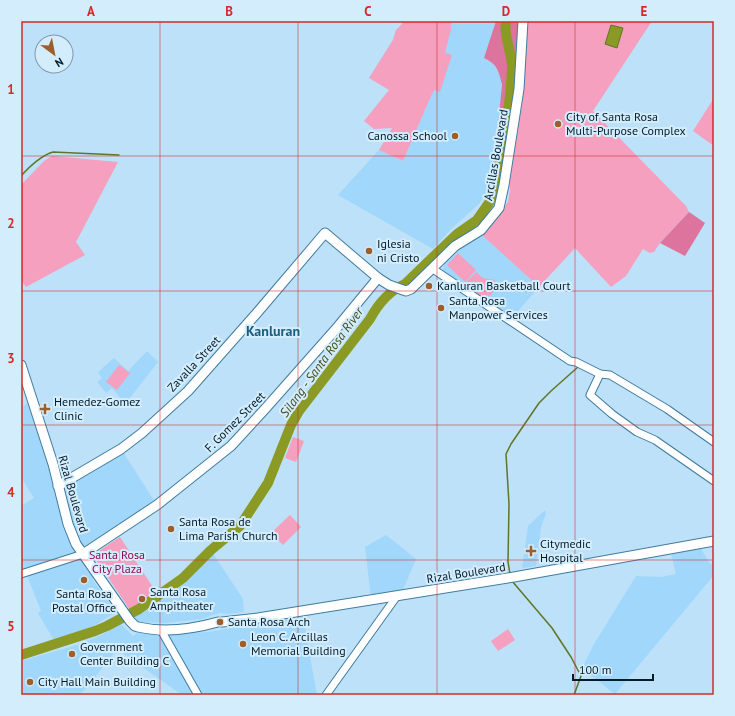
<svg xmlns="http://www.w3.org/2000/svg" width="735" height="716" font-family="'PT Sans',sans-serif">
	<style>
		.built { fill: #a0d7fa }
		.green { fill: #f4a0be }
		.forest { fill: #dc749d }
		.water { fill: #8b9a24; stroke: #627426 }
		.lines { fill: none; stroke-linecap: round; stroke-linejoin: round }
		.stream { stroke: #627426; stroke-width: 1.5 }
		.river { stroke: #8b9a24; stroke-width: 10 }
		.minor-casing { stroke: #3f7ca0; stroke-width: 9 }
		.major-casing { stroke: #3f7ca0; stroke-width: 11 }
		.minor { stroke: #fff; stroke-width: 7 }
		.major { stroke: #fff; stroke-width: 9 }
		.grid { fill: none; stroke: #d62828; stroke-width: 1; stroke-opacity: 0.55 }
		.poi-dot { fill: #9e5e29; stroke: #d4edfd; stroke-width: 1.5 }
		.labels { text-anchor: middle; stroke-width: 4; stroke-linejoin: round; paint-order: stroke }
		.poi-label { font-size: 12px; fill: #031c2a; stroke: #d4edfd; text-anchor: start }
		.street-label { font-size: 12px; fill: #031c2a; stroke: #d4edfd }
		.park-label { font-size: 12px; fill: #8e0c51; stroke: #d4edfd }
		.water-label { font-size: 13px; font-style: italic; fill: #444b1e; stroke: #d4edfd }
		.quarter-label { font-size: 14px; font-weight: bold; fill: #1c5c7e; stroke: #d4edfd }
		.neatline { fill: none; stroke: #d62828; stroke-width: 1.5 }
		.grid-label { font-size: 13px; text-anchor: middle; font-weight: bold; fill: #d62828 }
	</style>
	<rect width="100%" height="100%" fill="#bde1f9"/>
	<g class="built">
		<path d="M403,21H496L485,58L493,63L498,70L502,84L493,175L490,186L479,204L452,228L433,249L338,195L379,150L403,161L431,96L369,78L393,40L396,30L402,24Z"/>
		<path d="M482,235L539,287L512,318L442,271L445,262L455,251Z"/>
		<path d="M147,351L158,362L125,404L112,388L106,393L97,382L102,378L98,372L114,358L128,371Z"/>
		<path d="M32,399L58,486L121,449L157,505L87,552L97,576L92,579L116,612L92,627L93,629L78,635L55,642L38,613L41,611L26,573L21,574V506L34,498L21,477V408Z"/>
		<path d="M545,510L546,514L541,527L536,566L522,568L528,526Z"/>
		<path d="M386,535L416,559L402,592L371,597L365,547Z"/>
		<path d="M700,547L710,564H714V575L615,694L582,668L594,644L636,576L661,577L676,574L671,553Z"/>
		<path d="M212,552L243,599L244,612L229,614L220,613L201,619L166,623L138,622L134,616L180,584Z"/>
		<path d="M303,617L317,695H201L165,635L207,632Z"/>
		<path d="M121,624L133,636L137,633L160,635L195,693L193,695H182L117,649L88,686L79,695H21V661L80,644L101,635Z"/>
	</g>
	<g class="green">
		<path d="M403,21H451V29L445,53L452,55L440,92L434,90L431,96L403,161L379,150L392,128L374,129L364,121L389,90L369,78L393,40L396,30L402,24Z"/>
		<path d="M527,21H652L593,111L686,206L689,212L660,243L654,252L650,253L643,249L626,276L611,287L575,248L539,287L482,235L508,202L510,190L509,179Z"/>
		<path d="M714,98V146L693,131Z"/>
		<path d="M52,156L118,162L76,242L85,255L26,287L21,279V185L44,161Z"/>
		<path d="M458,253L476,270L465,282L447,265Z"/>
		<path d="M476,272L483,278L494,280L498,285L490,296L488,295L485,299L463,285Z"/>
		<path d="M119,365L130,373L117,390L106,382Z"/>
		<path d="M293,437L304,441L296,462L285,458Z"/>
		<path d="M290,515L301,527L283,545L271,533Z"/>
		<path d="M120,537L156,592L130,610L97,561L99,551Z"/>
		<path d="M508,629L515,640L498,651L491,641Z"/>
	</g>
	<g class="forest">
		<path d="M496,21H519L518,68L504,173L493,175L502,84C498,70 498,65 484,58Z"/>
		<path d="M689,212L705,223L685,256L660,243Z"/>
	</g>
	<path class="water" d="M611,25L623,28L617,48L605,44Z"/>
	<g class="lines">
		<g class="stream">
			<path d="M21,176C30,166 40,156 53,152L119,155"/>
			<path d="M510,574L508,562L509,504L506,454L511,444L539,403L551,391L578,367"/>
			<path d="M512,581L552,628L571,657L581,676L574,695"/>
		</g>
		<path class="river" d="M21,655L95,631L107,626L139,609L183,578L211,550L240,526L268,483L291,425L299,411L370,319C378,304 389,291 405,284L457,234L477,220L489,203L495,190C502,150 510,110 512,70C513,54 503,37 506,21"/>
		<g class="minor-casing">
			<g id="minor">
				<path d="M433,269L570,361L576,362L600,374L610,375L667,409L714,442"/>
				<path d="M600,374L590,395L612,414L637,432L655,440L714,481"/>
				<path d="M21,574L83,554"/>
				<path d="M161,630L198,695"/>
				<path d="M326,695L397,596"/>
			</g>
		</g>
		<g class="major-casing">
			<g id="major">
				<path d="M21,365L53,464L68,524L76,544L130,621L135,626L138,627C164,633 193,629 218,622"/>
				<path d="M58,486L121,449L142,433L188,391L256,314L325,233L378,278L389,285L406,291L411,289L455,246L481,230L499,208L504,185L519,89L523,21"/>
				<path d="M83,554L157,505L231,446L265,409L335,330L378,278"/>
				<path d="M222,622L258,618L514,577L714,541"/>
			</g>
		</g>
		<use href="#minor" class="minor"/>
		<use href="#major" class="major"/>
	</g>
	<path class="grid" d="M160,21V695M298,21V695M437,21V695M575,21V695M21,156H714M21,291H714M21,425H714M21,560H714"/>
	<g class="poi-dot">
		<circle cx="558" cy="124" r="4"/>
		<circle cx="455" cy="136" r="4"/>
		<circle cx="369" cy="251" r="4"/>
		<circle cx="429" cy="286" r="4"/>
		<circle cx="441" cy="308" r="4"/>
		<path d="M43 403h4v4h4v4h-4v4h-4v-4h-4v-4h4z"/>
		<circle cx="171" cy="529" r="4"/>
		<path d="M529 545h4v4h4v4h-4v4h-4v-4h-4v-4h4z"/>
		<circle cx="84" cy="580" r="4"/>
		<circle cx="142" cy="599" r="4"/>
		<circle cx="220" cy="622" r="4"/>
		<circle cx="243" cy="644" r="4"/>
		<circle cx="72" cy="654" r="4"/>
		<circle cx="30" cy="682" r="4"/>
	</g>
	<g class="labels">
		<g class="poi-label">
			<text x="566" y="121">City of Santa Rosa<tspan x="566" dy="14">Multi-Purpose Complex</tspan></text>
			<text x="447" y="140" text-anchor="end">Canossa School</text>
			<text x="377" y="248">Iglesia<tspan x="377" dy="14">ni Cristo</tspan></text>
			<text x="437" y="290">Kanluran Basketball Court</text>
			<text x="449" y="305">Santa Rosa<tspan x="449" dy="14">Manpower Services</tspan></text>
			<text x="54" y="406">Hemedez-Gomez<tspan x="54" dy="14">Clinic</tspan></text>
			<text x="179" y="526">Santa Rosa de<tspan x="179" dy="14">Lima Parish Church</tspan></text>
			<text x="540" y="548">Citymedic<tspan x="540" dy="14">Hospital</tspan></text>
			<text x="150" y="596">Santa Rosa<tspan x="150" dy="14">Ampitheater</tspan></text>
			<text x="84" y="598" text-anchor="middle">Santa Rosa<tspan x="84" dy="14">Postal Office</tspan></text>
			<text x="228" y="626">Santa Rosa Arch</text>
			<text x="251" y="641">Leon C. Arcillas<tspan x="251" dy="14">Memorial Building</tspan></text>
			<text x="80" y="651">Government<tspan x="80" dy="14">Center Building C</tspan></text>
			<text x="38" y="686">City Hall Main Building</text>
		</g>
		<g class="street-label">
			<text transform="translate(496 155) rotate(-80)" y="4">Arcillas Boulevard</text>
			<text transform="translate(194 364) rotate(-47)" y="4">Zavalla Street</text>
			<text transform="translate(235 422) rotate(-45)" y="4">F. Gomez Street</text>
			<text transform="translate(73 494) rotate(74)" y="4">Rizal Boulevard</text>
			<text transform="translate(466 573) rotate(-9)" y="4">Rizal Boulevard</text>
		</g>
		<g class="park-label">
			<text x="117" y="559">Santa Rosa<tspan x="117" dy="14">City Plaza</tspan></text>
		</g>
		<g class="water-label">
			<text transform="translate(321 362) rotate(-54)" y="5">Silang - Santa Rosa River</text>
		</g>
		<g class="quarter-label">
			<text x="273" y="336">Kanluran</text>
		</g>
	</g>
	<rect width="735" height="716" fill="none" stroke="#d4edfd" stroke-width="44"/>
	<g transform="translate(54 54) rotate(148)"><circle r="19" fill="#d4edfd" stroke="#8099a9"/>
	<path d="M0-3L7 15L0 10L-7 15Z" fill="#9e5e29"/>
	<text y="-6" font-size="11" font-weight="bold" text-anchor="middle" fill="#031c2a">N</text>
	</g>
	<path d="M573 674v6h80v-6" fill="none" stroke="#031c2a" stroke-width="2"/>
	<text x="579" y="674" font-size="12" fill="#031c2a" stroke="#d4edfd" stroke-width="3" paint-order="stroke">100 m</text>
	<rect x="22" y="22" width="691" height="672" class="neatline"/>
	<g class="grid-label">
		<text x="91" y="16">A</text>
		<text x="229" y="16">B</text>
		<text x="368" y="16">C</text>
		<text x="506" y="16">D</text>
		<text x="644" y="16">E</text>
		<text x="11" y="94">1</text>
		<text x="11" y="228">2</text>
		<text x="11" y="363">3</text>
		<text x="11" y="497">4</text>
		<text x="11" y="631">5</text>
	</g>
</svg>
